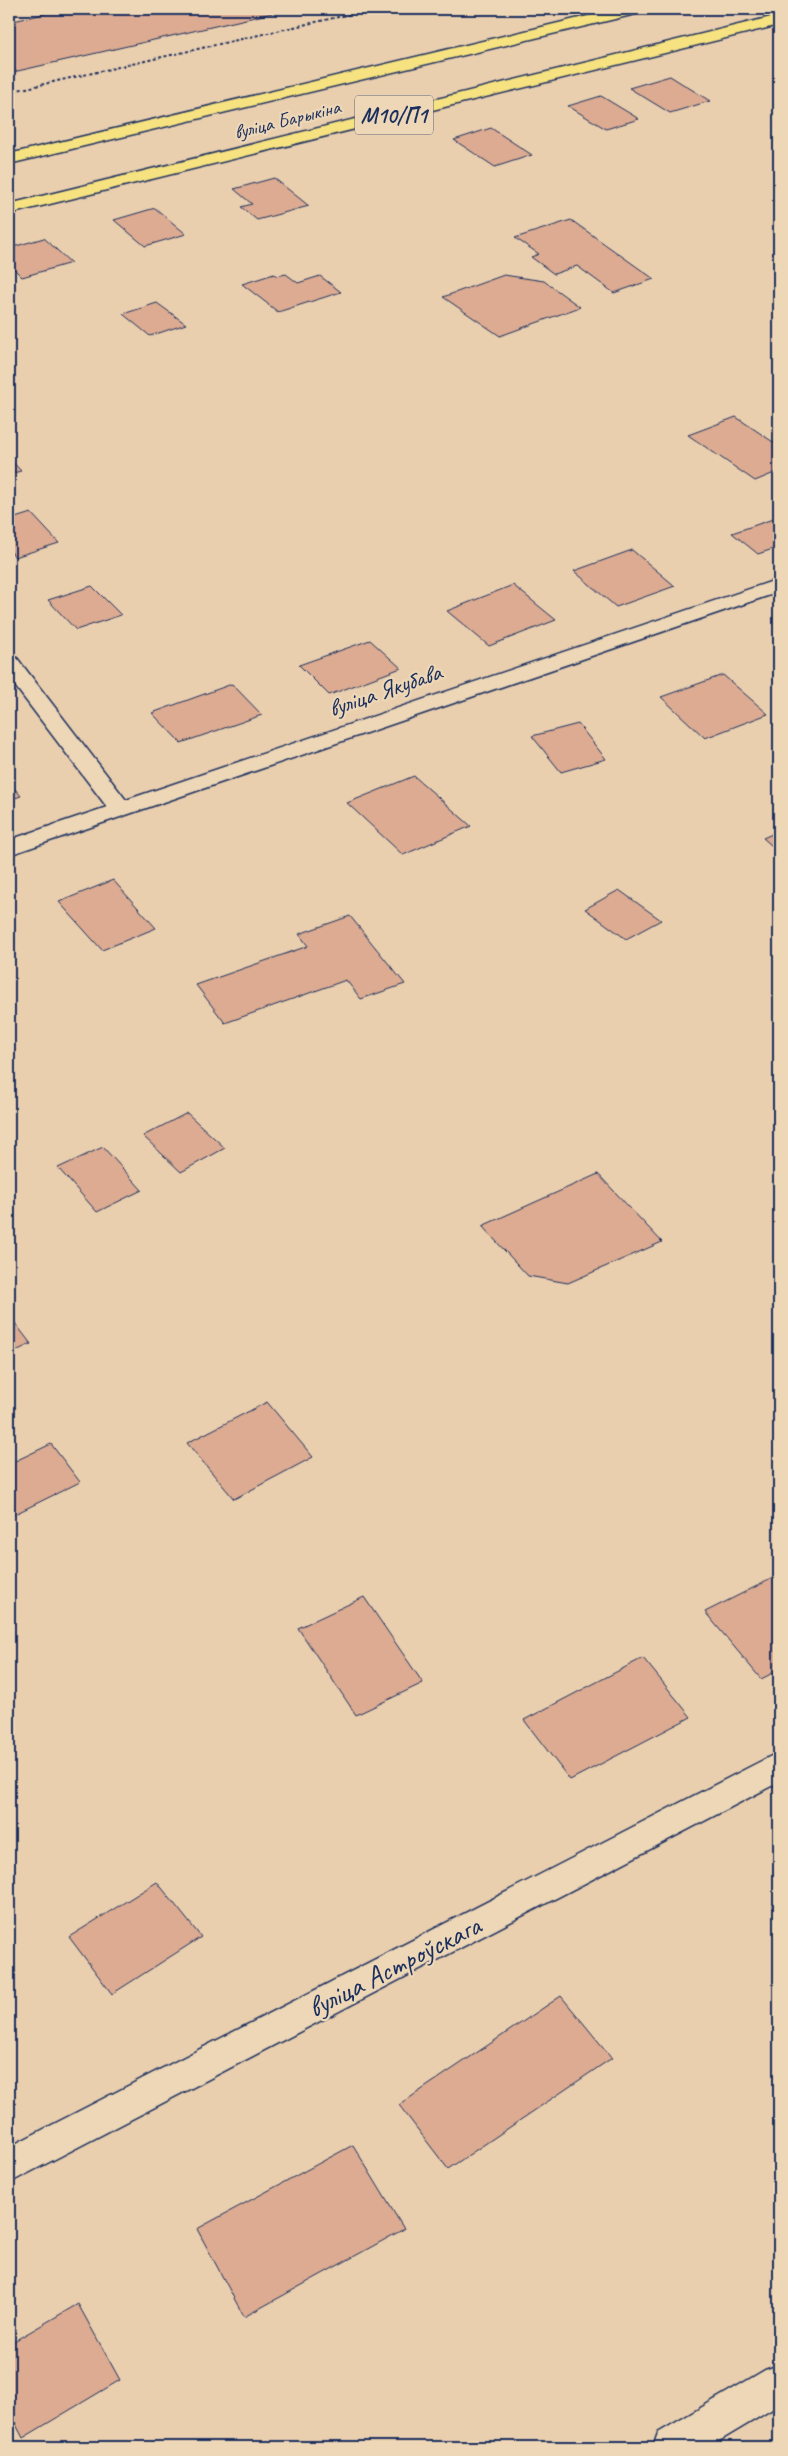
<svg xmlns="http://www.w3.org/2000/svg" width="788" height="2456" font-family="Caveat,sans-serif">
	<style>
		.building { fill: #dcab91; stroke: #1b2f5e }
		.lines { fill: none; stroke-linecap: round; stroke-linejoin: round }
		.minor-casing { stroke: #1b2f5e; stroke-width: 3 }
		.primary-casing { stroke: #1b2f5e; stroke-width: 3 }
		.path { stroke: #1b2f5e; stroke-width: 2; stroke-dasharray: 3 2.5; stroke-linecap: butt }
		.minor { fill: #edd7b6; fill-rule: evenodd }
		.primary { fill: #f7e281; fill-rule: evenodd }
		.labels { text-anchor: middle; stroke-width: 4.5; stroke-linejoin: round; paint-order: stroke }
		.far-street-label { font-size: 20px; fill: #1b2f5e; stroke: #edd7b6 }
		.shield { fill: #edd7b6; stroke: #5a6178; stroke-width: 1 }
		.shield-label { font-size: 22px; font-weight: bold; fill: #1b2f5e }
		.street-label { font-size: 24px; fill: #1b2f5e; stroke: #edd7b6 }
		.near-street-label { font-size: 29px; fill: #1b2f5e; stroke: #edd7b6 }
	</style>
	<rect width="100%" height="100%" fill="#eacfaf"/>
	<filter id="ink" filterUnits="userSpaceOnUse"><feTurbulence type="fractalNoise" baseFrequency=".02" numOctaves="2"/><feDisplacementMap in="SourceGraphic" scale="10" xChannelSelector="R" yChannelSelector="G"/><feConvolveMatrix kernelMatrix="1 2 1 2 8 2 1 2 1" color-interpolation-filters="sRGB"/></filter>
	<g filter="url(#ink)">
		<g class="building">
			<path d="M66,9H290L9,73V22Z"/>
			<path d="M670,76L710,101L670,113L629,88Z"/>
			<path d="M601,96L639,119L606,129L568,106Z"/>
			<path d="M491,128L532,155L495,167L454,140Z"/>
			<path d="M274,178L309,206L257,220L241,207L252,204L234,189Z"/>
			<path d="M155,208L186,234L145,246L114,220Z"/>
			<path d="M571,220L654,279L614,293L577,266L554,274L531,257L539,254L515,238Z"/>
			<path d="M44,238L71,263L22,277L9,264V248Z"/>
			<path d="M274,274L277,276L286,274L298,283L320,276L341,292L278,312L242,284Z"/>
			<path d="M504,275L544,281L580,307L500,336L443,297Z"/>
			<path d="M157,303L186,324L150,336L123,314Z"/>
			<path d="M736,417L779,446V471L755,481L688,435Z"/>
			<path d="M9,458L21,471L9,474Z"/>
			<path d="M31,513L59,543L15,557L9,549V520Z"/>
			<path d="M779,517V547L758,554L732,533Z"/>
			<path d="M632,550L675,586L616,607L574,571Z"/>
			<path d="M513,585L556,620L489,646L447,611Z"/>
			<path d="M92,586L121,615L76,630L48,600Z"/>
			<path d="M370,640L401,668L329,695L299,665Z"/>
			<path d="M723,675L768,714L705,738L661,697Z"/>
			<path d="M232,684L262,715L181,743L152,713Z"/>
			<path d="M578,724L606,759L561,772L532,736Z"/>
			<path d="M414,776L471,826L403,855L347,803Z"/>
			<path d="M9,782L21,796L9,800Z"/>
			<path d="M779,831V852L763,838Z"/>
			<path d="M113,880L156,928L102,950L59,902Z"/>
			<path d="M619,890L661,920L626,939L585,909Z"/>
			<path d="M350,916L405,984L361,999L346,980L225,1023L196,985L308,946L299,934Z"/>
			<path d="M187,1113L225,1148L181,1172L143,1136Z"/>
			<path d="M103,1147L142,1190L97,1212L58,1168Z"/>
			<path d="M598,1174L662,1242L568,1283L528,1276L482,1226Z"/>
			<path d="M9,1315L31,1344L9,1354Z"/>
			<path d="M267,1402L313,1457L234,1499L187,1443Z"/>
			<path d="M51,1444L80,1482L9,1517V1464Z"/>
			<path d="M779,1575V1670L761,1679L705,1612Z"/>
			<path d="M364,1597L423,1683L356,1715L298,1628Z"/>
			<path d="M643,1658L691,1717L570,1780L524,1720Z"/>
			<path d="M157,1882L201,1937L112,1994L69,1937Z"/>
			<path d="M561,1996L612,2058L448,2169L399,2105Z"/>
			<path d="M353,2145L404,2229L244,2317L197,2229Z"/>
			<path d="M78,2304L120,2380L23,2438L9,2411V2344Z"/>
		</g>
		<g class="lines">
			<g class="minor-casing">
				<g id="minor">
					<path d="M779,579V592L9,855V840L107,807L9,678V656L17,658L126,800Z"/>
					<path d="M779,1752V1782L9,2183V2147Z"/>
					<path d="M779,2365V2405L709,2447H653L658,2433L765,2370Z"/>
				</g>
			</g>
			<g class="primary-casing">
				<g id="primary">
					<path d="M617,9H644L636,14L9,164V154Z"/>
					<path d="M779,15V25L9,214V204Z"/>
				</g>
			</g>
			<path class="path" d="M9,92L373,9"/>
			<use href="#minor" class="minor"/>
			<use href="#primary" class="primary"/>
		</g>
	</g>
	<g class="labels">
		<g class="far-street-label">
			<text transform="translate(287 119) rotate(-14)" y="7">вуліца Барыкіна</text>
		</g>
		<rect class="shield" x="355" y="95.5" width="78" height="39" rx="4"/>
		<g class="shield-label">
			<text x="394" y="123">М10/П1</text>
		</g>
		<g class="street-label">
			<text transform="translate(385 690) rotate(-19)" y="8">вуліца Якубава</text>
		</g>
		<g class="near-street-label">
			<text transform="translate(394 1966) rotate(-27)" y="10">вуліца Астроўскага</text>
		</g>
	</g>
	<rect width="788" height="2456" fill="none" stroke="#edd7b6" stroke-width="30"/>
	<rect x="15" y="15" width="758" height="2426" fill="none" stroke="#1b2f5e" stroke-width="2" filter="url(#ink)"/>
</svg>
